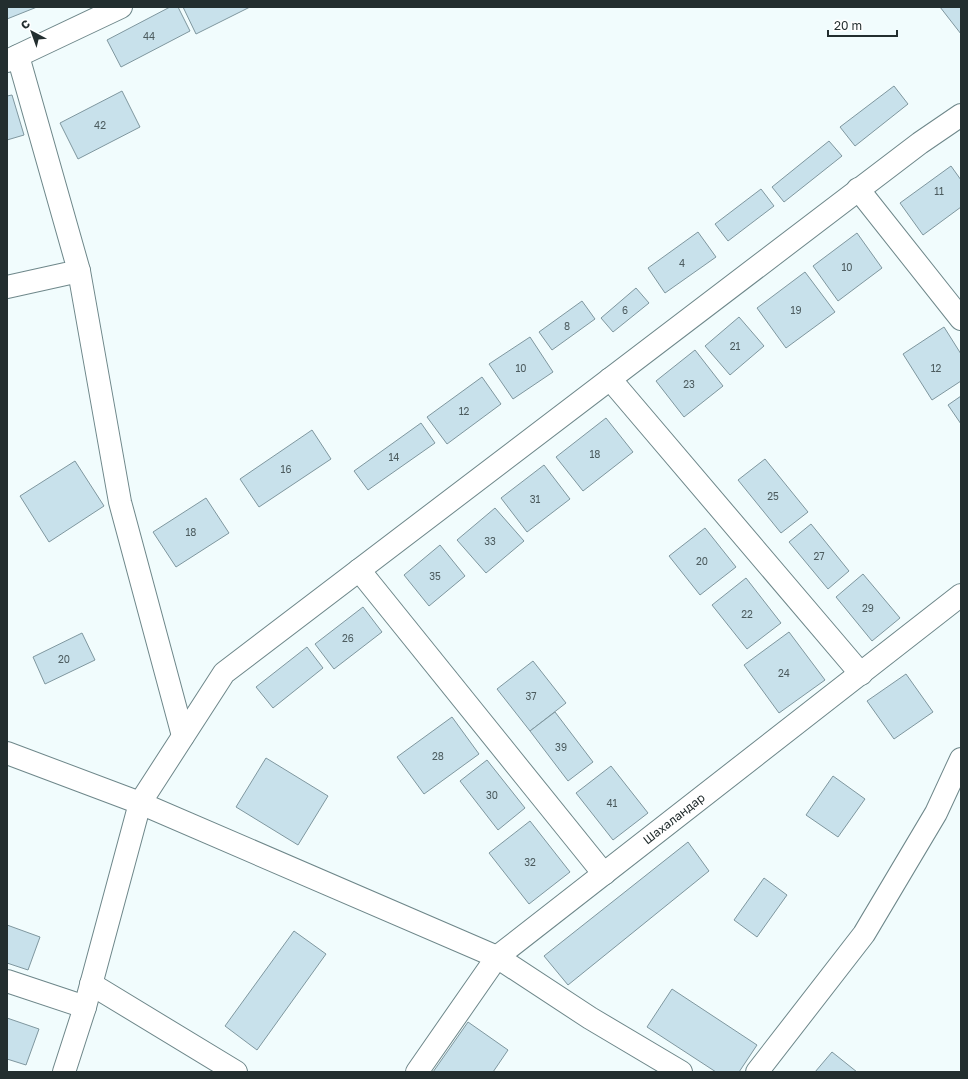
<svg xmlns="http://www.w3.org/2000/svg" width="968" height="1079" font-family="'Golos Text',sans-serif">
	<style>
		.building { fill: #c8e1eb; stroke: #7f979f }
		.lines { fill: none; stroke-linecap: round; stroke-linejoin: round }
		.minor-casing { stroke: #6e878a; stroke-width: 24 }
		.minor { stroke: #fff; stroke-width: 22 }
		.labels { text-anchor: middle; stroke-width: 3.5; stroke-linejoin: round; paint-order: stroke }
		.number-label { font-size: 10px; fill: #4c5b5e }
		.street-label { font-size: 12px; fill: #232e2f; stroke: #fff }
	</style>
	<rect width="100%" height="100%" fill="#f1fcfd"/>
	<g class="building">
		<path d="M7,7H37L7,19Z"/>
		<path d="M170,7H178L190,31L121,67L107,40Z"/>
		<path d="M183,7H250L196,34Z"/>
		<path d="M940,7H961V34Z"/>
		<path d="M894,86L908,104L855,146L840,127Z"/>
		<path d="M122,91L140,127L78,159L60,123Z"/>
		<path d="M12,95L24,135L7,140V96Z"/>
		<path d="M829,141L842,156L784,202L772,187Z"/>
		<path d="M951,166L961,180V207L923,235L900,203Z"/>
		<path d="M761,189L774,206L728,241L715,224Z"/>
		<path d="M698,232L716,257L665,293L648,268Z"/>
		<path d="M857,233L882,268L838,301L813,266Z"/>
		<path d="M805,272L835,312L786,348L757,308Z"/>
		<path d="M636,288L649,303L613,332L601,318Z"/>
		<path d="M582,301L595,319L552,350L539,332Z"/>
		<path d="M739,317L764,346L730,375L705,346Z"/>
		<path d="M944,327L961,354V381L932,400L903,354Z"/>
		<path d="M530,337L553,372L513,399L489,364Z"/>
		<path d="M695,350L723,386L684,417L656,381Z"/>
		<path d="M482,377L501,404L447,444L427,417Z"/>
		<path d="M961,396V424L948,405Z"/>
		<path d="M606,418L633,452L583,491L556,457Z"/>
		<path d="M421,423L435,443L368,490L354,471Z"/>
		<path d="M312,430L331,459L259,507L240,479Z"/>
		<path d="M765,459L808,512L781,533L738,480Z"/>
		<path d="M75,461L104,506L49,542L20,496Z"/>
		<path d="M544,465L570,499L527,532L501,498Z"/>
		<path d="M206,498L229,533L176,567L153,532Z"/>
		<path d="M495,508L524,541L486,573L457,540Z"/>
		<path d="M811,524L849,571L828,589L789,542Z"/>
		<path d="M705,528L736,567L700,595L669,556Z"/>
		<path d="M440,545L465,576L429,606L404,575Z"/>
		<path d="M863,574L900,618L872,641L836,597Z"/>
		<path d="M746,578L781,623L747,649L712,605Z"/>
		<path d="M363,607L382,632L334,669L315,644Z"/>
		<path d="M789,632L825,680L779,713L744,665Z"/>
		<path d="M82,633L95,660L45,684L33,657Z"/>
		<path d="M307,647L323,668L273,708L256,687Z"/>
		<path d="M533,661L566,703L530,731L497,689Z"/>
		<path d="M906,674L933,712L894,739L867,701Z"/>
		<path d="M555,712L593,762L568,781L530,731Z"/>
		<path d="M452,717L479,754L424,794L397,757Z"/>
		<path d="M266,758L328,796L298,845L236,807Z"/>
		<path d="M487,760L525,808L498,830L460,781Z"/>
		<path d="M611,766L648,813L613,840L576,793Z"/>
		<path d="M833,776L865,799L838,837L806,815Z"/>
		<path d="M530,821L570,872L529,904L489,853Z"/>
		<path d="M688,842L709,871L568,985L544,956Z"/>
		<path d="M764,878L787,895L757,937L734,920Z"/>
		<path d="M7,925L40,937L28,970L7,963Z"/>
		<path d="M294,931L326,954L257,1050L225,1026Z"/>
		<path d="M672,989L757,1045L739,1072H716L647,1027Z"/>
		<path d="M7,1018L39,1029L26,1065L7,1059Z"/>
		<path d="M468,1022L508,1050L493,1072H433Z"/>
		<path d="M832,1052L857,1072H815Z"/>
	</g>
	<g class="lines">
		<g class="minor-casing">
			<g id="minor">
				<path d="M7,61L121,7"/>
				<path d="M858,189L961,319"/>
				<path d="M79,271L120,502L183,736"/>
				<path d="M7,287L79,271L18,56"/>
				<path d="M610,379L861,674"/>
				<path d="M359,570L604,874"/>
				<path d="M7,753L140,803L497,957L590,1018L681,1072"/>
				<path d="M7,981L85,1007"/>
				<path d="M91,984L236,1072"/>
				<path d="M64,1072L85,1007L140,803L224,673L920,143L961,115"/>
				<path d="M417,1072L497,957L961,595"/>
				<path d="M757,1072L864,934L936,813L961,759"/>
			</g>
		</g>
		<use href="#minor" class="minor"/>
	</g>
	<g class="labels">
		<g class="number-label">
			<text x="149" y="40">44</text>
			<text x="100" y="129">42</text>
			<text x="939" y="195">11</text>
			<text x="682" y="267">4</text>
			<text x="847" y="271">10</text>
			<text x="625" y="314">6</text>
			<text x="796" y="314">19</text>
			<text x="567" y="330">8</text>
			<text x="735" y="350">21</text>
			<text x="521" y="372">10</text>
			<text x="936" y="372">12</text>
			<text x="689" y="388">23</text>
			<text x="464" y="415">12</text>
			<text x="595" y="458">18</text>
			<text x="394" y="461">14</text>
			<text x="286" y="473">16</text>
			<text x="773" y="500">25</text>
			<text x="535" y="503">31</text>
			<text x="191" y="536">18</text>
			<text x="490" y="545">33</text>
			<text x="819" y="560">27</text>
			<text x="702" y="565">20</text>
			<text x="435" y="580">35</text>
			<text x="868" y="612">29</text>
			<text x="747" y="618">22</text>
			<text x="348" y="642">26</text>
			<text x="64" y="663">20</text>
			<text x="784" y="677">24</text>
			<text x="531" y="700">37</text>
			<text x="561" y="751">39</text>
			<text x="438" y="760">28</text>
			<text x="492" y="799">30</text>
			<text x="612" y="807">41</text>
			<text x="530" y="866">32</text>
		</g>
		<g class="street-label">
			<text transform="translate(674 819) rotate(-38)" y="4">Шахаландар</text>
		</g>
	</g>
	<rect width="968" height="1079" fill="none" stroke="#232e2f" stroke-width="16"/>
	<g transform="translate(32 32) rotate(319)" stroke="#ffffff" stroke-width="3" paint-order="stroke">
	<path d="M0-3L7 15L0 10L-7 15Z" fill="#232e2f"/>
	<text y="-6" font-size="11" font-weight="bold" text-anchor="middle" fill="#232e2f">С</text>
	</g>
	<path d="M828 30v6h69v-6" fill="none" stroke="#232e2f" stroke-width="2"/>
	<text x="834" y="30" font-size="12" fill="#232e2f" stroke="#ffffff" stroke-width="3" paint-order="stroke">20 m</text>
</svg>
